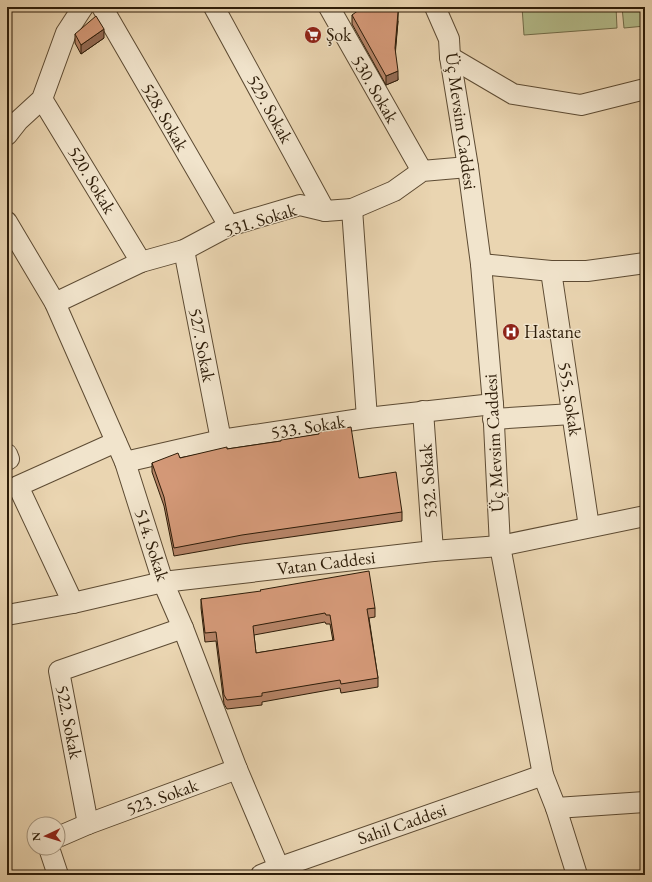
<svg xmlns="http://www.w3.org/2000/svg" width="652" height="882" font-family="'EB Garamond',serif">
	<style>
		.green { fill: #b5be8d; stroke: #726e4b }
		.lines { fill: none; stroke-linecap: round; stroke-linejoin: round }
		.minor-casing { stroke: #5d4b33; stroke-width: 22 }
		.minor { stroke: #f1e4cc; stroke-width: 20 }
		.wall { fill: #b68467; stroke: #2e1d09; fill-rule: evenodd }
		.shaded-wall { fill: #946b54; stroke: #2e1d09 }
		.building { fill: #d49978; stroke: #2e1d09; fill-rule: evenodd }
		.labels { text-anchor: middle; stroke-width: 3; stroke-linejoin: round; paint-order: stroke }
		.poi-label { font-size: 18px; fill: #2e1d09; stroke: #f1e4cc; text-anchor: start }
		.street-label { font-size: 18px; fill: #2e1d09; stroke: #f1e4cc }
	</style>
	<rect width="100%" height="100%" fill="#ead5b1"/>
	<filter id="stains"><feTurbulence type="fractalNoise" baseFrequency=".005" numOctaves="4"/><feColorMatrix values="0 0 0 0 .2 0 0 0 0 .09 0 0 0 0 .02 0 0 0 .5 -.17"/></filter>
	<radialGradient id="worn" r=".72"><stop offset=".6" stop-color="#630" stop-opacity="0"/><stop offset="1" stop-color="#630" stop-opacity=".3"/></radialGradient>
	<g class="green">
		<path d="M522,7H616L617,28L524,35Z"/>
		<path d="M622,7H645V26L624,28Z"/>
	</g>
	<g class="lines">
		<g class="minor-casing">
			<g id="minor">
				<path d="M102,7L229,226"/>
				<path d="M214,7L325,211"/>
				<path d="M329,7L422,171"/>
				<path d="M435,7L449,39L450,57L468,167L481,264L493,404L500,546L543,775L556,808L577,875"/>
				<path d="M450,57L513,94L581,105L645,89"/>
				<path d="M42,99L141,262"/>
				<path d="M7,135L18,121L42,99L66,33L83,7"/>
				<path d="M352,209L367,418"/>
				<path d="M7,222L55,303L125,462L163,582L183,628L237,769L282,875"/>
				<path d="M184,250L221,440"/>
				<path d="M481,264L551,271H587L645,263"/>
				<path d="M551,271L589,527"/>
				<path d="M55,303L141,262L184,250L229,226L300,205L325,211L352,209L394,191L422,171L468,167"/>
				<path d="M423,411L433,551"/>
				<path d="M493,419L572,414"/>
				<path d="M7,454L9,459L7,460"/>
				<path d="M125,462L221,440L367,418L493,404"/>
				<path d="M73,603L18,486L116,442"/>
				<path d="M7,615L73,603L163,582L433,551L500,546L645,516"/>
				<path d="M556,808L645,802"/>
				<path d="M88,824L237,769"/>
				<path d="M58,837L88,824L59,671L183,628"/>
				<path d="M49,848L58,875"/>
				<path d="M261,875L278,868L543,775"/>
			</g>
		</g>
		<use href="#minor" class="minor"/>
	</g>
	<g class="wall">
		<path d="M352,15L398,21L395,52L398,80L386,85L352,24Z"/>
		<path d="M75,34L104,38L81,54L75,43Z"/>
		<path d="M319,434L359,478L402,512V521L242,544L174,556L164,506L152,472V463L227,449L281,441Z"/>
		<path d="M201,599L375,608V617L369,618L378,678V687L341,693L340,688L262,702V705L227,709L224,704L216,641L205,642L201,608ZM325,622L326,624H330L333,641L256,653L254,635Z"/>
	</g>
	<g class="shaded-wall">
		<path d="M398,12V21L395,57V48Z"/>
		<path d="M104,29V38L81,54V45Z"/>
		<path d="M398,71V80L386,85V76Z"/>
		<path d="M10,533V545L7,547V535Z"/>
	</g>
	<g class="building">
		<path d="M363,7H395L398,12L395,48L398,71L386,76L352,15Z"/>
		<path d="M96,16L104,29L81,45L75,34Z"/>
		<path d="M351,427L359,478L396,472L402,512L242,535L174,548L164,497L152,463L178,453L180,458L227,447V449L281,441V440L319,434V432Z"/>
		<path d="M7,530L10,533L7,535Z"/>
		<path d="M369,571L375,608L367,609L378,678L341,684L340,680L262,693V696L227,700L224,695L216,632L205,633L201,599L261,591L260,590ZM325,613L326,615H330L334,640L256,653L253,626Z"/>
	</g>
	<defs>
		<g id="supermarket-disc" transform="scale(0.9)"><circle r="9.5" fill="#8f2418" stroke="#f1e4cc"/><path d="M-6-5.5h2.5l.6 2H6L4.5 2H-2.5L-4.4-4H-6ZM-1.5 3.2a1.3 1.3 0 1 0 .1 0ZM3 3.2a1.3 1.3 0 1 0 .1 0Z" fill="#fff"/></g>
		<g id="hospital-disc" transform="scale(0.9)"><circle r="9.5" fill="#8f2418" stroke="#f1e4cc"/><path d="M-5-5h3v3.5h4V-5h3V5h-3V1.5h-4V5h-3Z" fill="#fff"/></g>
	</defs>
	<g fill-rule="evenodd">
		<use href="#supermarket-disc" x="313" y="35"/>
		<use href="#hospital-disc" x="511" y="332"/>
	</g>
	<g class="labels">
		<g class="poi-label">
			<text x="326" y="41">Şok</text>
			<text x="524" y="338">Hastane</text>
		</g>
		<g class="street-label">
			<text transform="translate(375 89) rotate(60)" y="6">530. Sokak</text>
			<text transform="translate(270 109) rotate(61)" y="6">529. Sokak</text>
			<text transform="translate(165 117) rotate(60)" y="6">528. Sokak</text>
			<text transform="translate(461 121) rotate(82)" y="6">Üç Mevsim Caddesi</text>
			<text transform="translate(92 180) rotate(59)" y="6">520. Sokak</text>
			<text transform="translate(260 220) rotate(-17)" y="6">531. Sokak</text>
			<text transform="translate(202 345) rotate(79)" y="6">527. Sokak</text>
			<text transform="translate(570 399) rotate(81)" y="6">555. Sokak</text>
			<text transform="translate(308 427) rotate(-9)" y="6">533. Sokak</text>
			<text transform="translate(494 443) rotate(-93)" y="6">Üç Mevsim Caddesi</text>
			<text transform="translate(428 481) rotate(-94)" y="6">532. Sokak</text>
			<text transform="translate(152 545) rotate(72)" y="6">514. Sokak</text>
			<text transform="translate(326 563) rotate(-7)" y="6">Vatan Caddesi</text>
			<text transform="translate(69 722) rotate(79)" y="6">522. Sokak</text>
			<text transform="translate(162 797) rotate(-20)" y="6">523. Sokak</text>
			<text transform="translate(402 824) rotate(-19)" y="6">Sahil Caddesi</text>
		</g>
	</g>
	<rect width="652" height="882" fill="none" stroke="#ead5b1" stroke-width="24"/>
	<rect x="8" y="8" width="636" height="866" fill="none" stroke="#2e1d09" stroke-width="2"/>
	<rect x="12" y="12" width="628" height="858" fill="none" stroke="#2e1d09"/>
	<g transform="translate(46 836) rotate(266)"><circle r="19" fill="#f1e4cc" stroke="#a3947e"/>
	<path d="M0-3L7 15L0 10L-7 15Z" fill="#8f2418"/>
	<text y="-6" font-size="11" font-weight="bold" text-anchor="middle" fill="#2e1d09">N</text>
	</g>
	<rect width="100%" height="100%" filter="url(#stains)"/>
	<rect width="100%" height="100%" fill="url(#worn)"/>
</svg>
